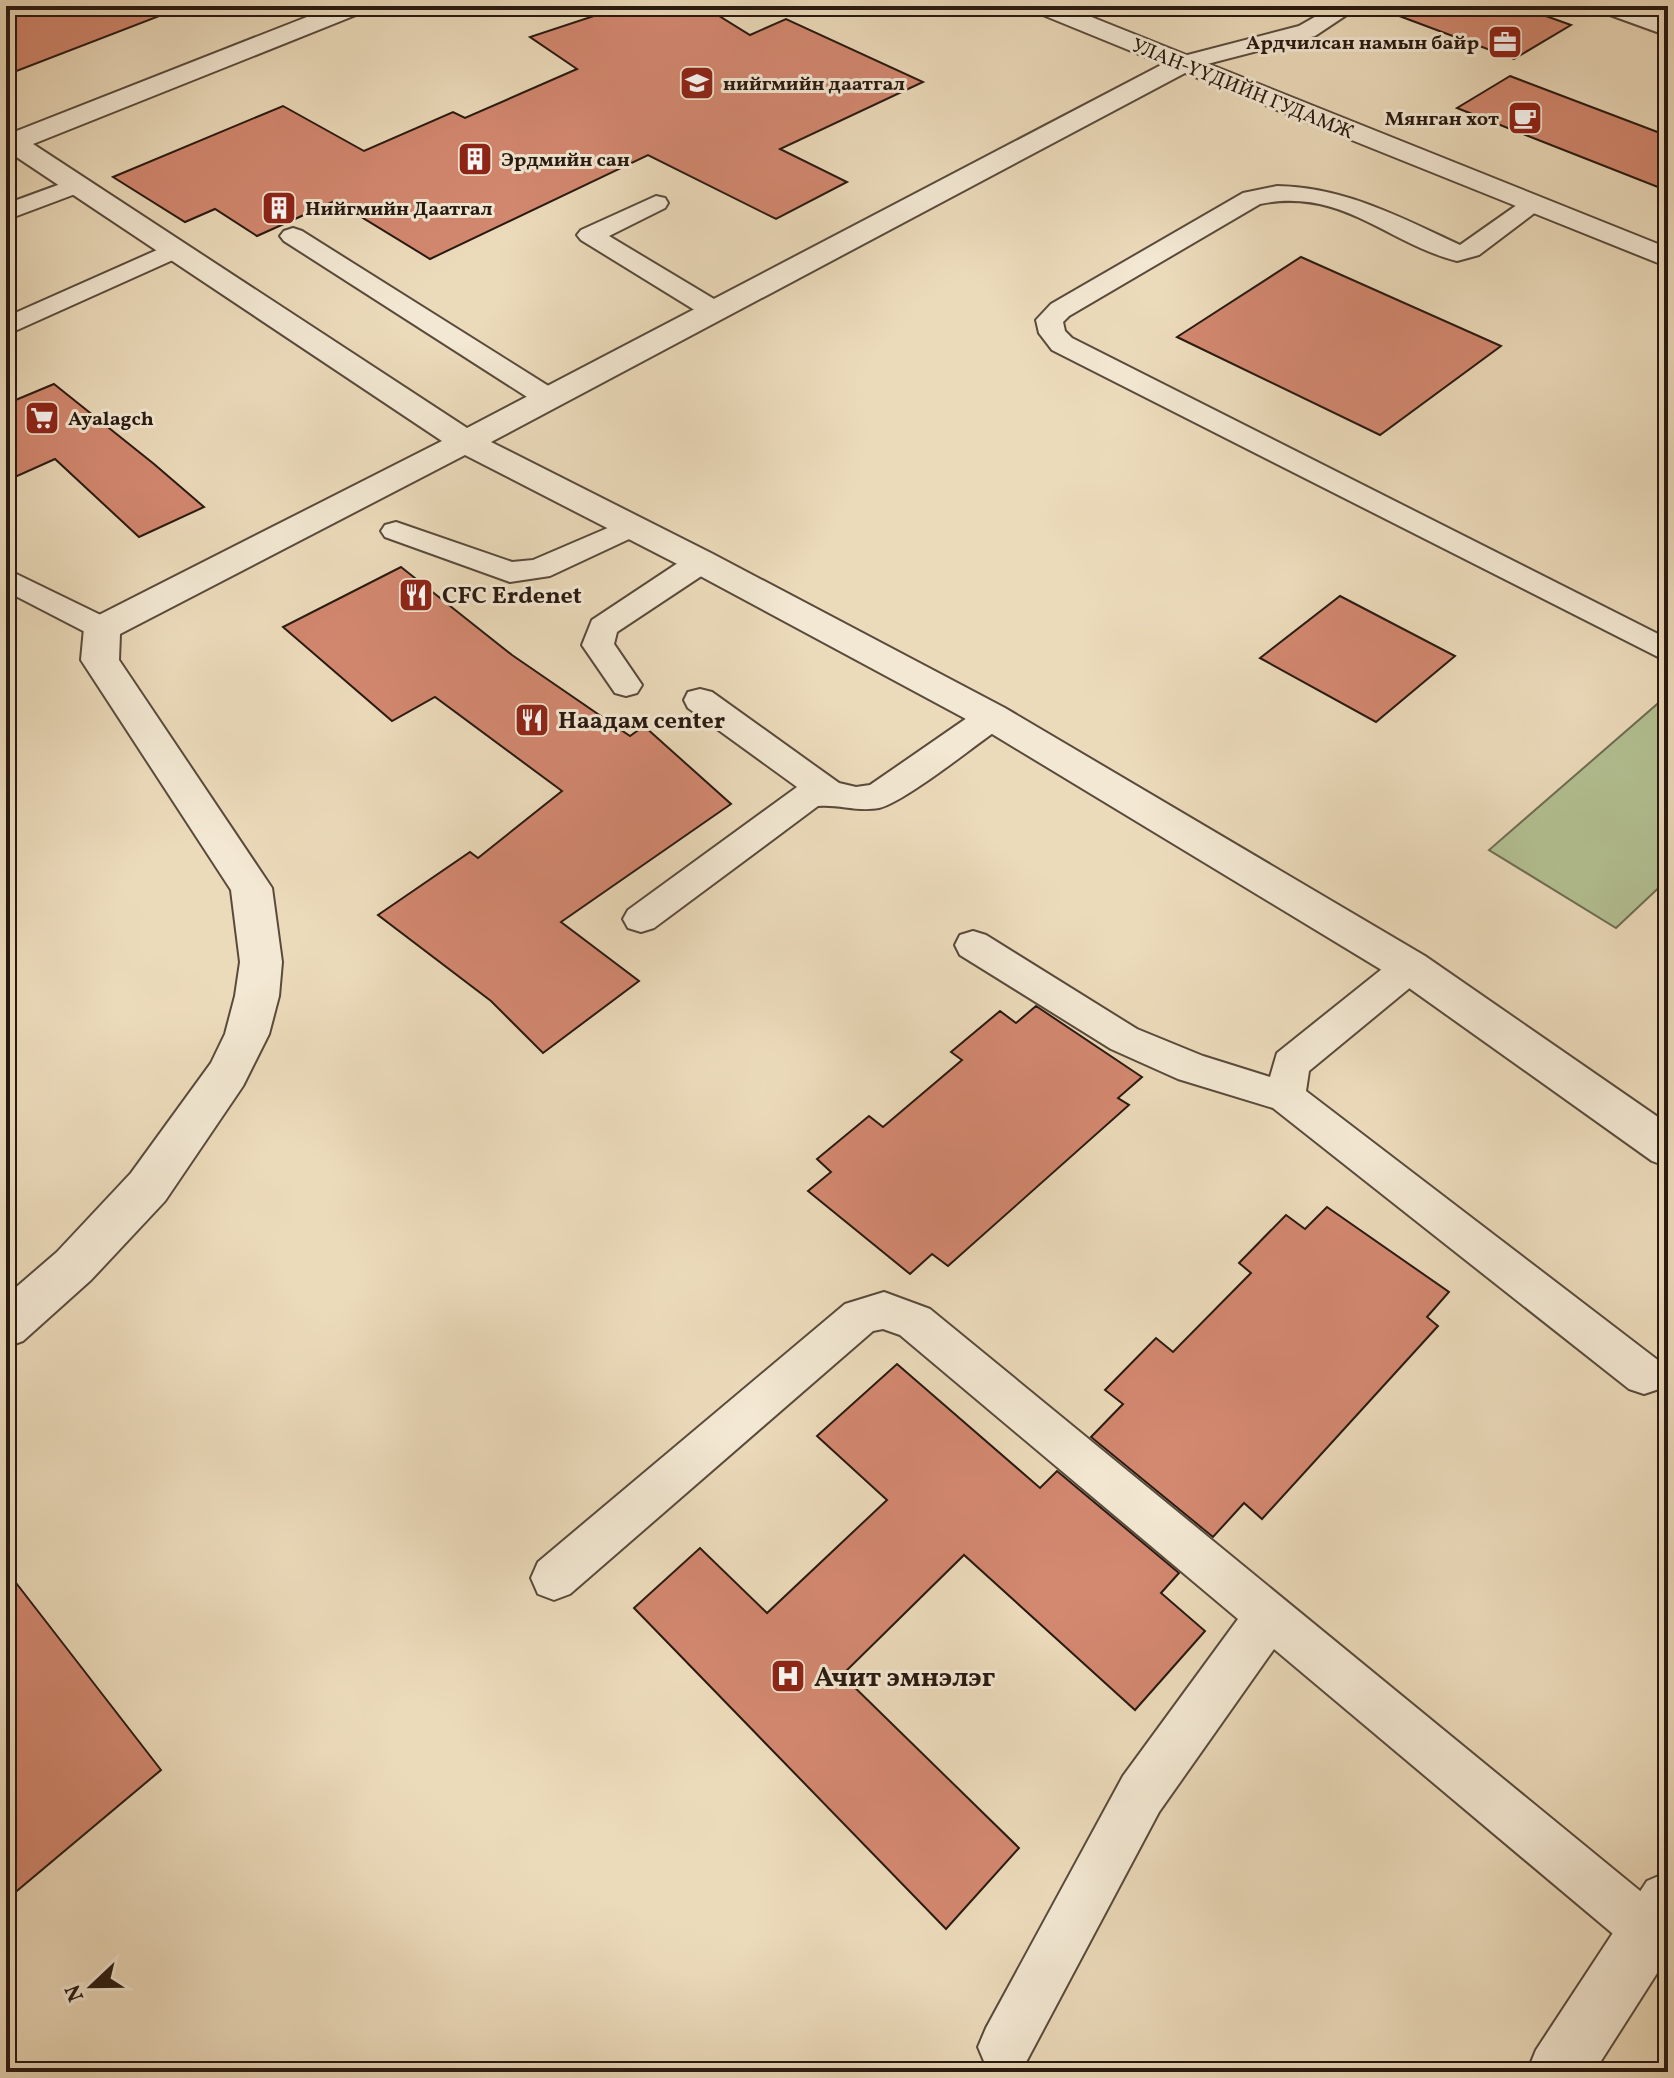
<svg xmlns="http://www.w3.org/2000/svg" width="1674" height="2078" font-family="Vollkorn,serif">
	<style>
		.green { fill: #b3c193; stroke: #6e6d52; stroke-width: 2 }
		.building { fill: #d38870; stroke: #281911; stroke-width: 2 }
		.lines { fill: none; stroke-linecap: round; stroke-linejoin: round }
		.service-casing { stroke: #594a3c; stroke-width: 4 }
		.minor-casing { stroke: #594a3c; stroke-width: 4 }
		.service { fill: #f3e8d3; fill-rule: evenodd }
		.minor { fill: #f3e8d3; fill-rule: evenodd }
		.labels { text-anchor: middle; stroke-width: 6; stroke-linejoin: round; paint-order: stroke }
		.far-poi-label { font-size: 20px; font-weight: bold; fill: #281911; stroke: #f3e8d3; text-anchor: start }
		.far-street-label { font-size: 20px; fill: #281911; stroke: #f3e8d3 }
		.poi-label { font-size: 24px; font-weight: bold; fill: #281911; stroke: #f3e8d3; text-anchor: start }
		.near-poi-label { font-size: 28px; font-weight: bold; fill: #281911; stroke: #f3e8d3; text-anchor: start }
	</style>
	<rect width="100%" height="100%" fill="#ecdbbb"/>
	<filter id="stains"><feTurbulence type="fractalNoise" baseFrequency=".0025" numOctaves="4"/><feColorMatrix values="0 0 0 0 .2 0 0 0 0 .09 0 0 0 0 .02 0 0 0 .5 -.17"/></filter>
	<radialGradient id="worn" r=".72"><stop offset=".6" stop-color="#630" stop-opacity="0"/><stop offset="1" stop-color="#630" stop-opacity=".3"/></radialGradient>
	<path class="green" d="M1663,699L1668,701V879L1616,928L1489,850Z"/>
	<g class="building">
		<path d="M6,6H174L175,10L6,75Z"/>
		<path d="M624,6H703L750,35L786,19L923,82L780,149L847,182L776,219L648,155L430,259L335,201L257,236L215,209L185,222L113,177L283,106L364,151L453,112L465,118L577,69L530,37Z"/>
		<path d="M1387,6H1518L1571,25L1514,59L1386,11Z"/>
		<path d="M1510,76L1668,136V191L1457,108Z"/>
		<path d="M1301,257L1501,346L1380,435L1177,337Z"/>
		<path d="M54,384L154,464L204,507L139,537L55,459L6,481V404Z"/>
		<path d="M401,567L512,655L630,736L644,726L731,804L561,922L639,981L543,1053L491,1001L378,915L470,852L478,858L562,791L435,697L392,721L283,627Z"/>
		<path d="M1340,596L1455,656L1376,722L1260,658Z"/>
		<path d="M1036,1006L1142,1077L1118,1098L1129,1105L948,1266L932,1254L910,1274L808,1191L831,1172L817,1159L869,1116L883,1127L962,1060L951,1052L1000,1011L1016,1023Z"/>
		<path d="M1327,1207L1449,1292L1427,1317L1438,1326L1262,1519L1244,1503L1213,1537L1091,1437L1123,1404L1105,1390L1156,1338L1173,1352L1251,1273L1239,1263L1286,1215L1305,1229Z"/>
		<path d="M897,1364L1040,1488L1057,1471L1179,1573L1161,1593L1205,1631L1135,1710L964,1555L842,1675L1019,1848L946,1929L634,1608L700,1548L767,1613L887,1500L817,1436Z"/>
		<path d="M6,1570L161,1770L6,1900Z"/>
	</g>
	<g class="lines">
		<g class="service-casing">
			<g id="service">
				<path d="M1334,6H1360L1315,36L1184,70L1176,68L1173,63L1176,58L1299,26Z"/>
				<path d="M1596,6H1627L1668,21V36L1599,11Z"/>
				<path d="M77,178L86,180L89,185L86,190L6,220V204Z"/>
				<path d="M1277,186C1344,187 1400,217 1460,245L1524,200H1542L1545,205L1479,255L1457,261C1386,243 1342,187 1260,204L1069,316L1063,322L1065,331L1072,338L1668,639V662L1052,350L1039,333L1036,320L1051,304L1243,193Z"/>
				<path d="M656,196L665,198L668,203L665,208L609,236L724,305L728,311L724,317H706L581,240L577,235L581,230Z"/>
				<path d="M293,228L302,231L558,392L562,398L558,404L548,406L538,404L284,241L280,236L284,231Z"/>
				<path d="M175,242L184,245L188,250L184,255L6,335V317Z"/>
				<path d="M631,518L642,521L646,527L642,533L550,576L510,582L385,537L381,531L385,525L396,522L512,562L533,560Z"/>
				<path d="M701,553L712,555L716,562L712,569L617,632L614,644L642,685L637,693L626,696L615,693L582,645L592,620L690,555Z"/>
				<path d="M6,569L113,621L118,628L113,635L102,638L91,635L6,591Z"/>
				<path d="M700,689L712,692L839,783L856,787L870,785L980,709L992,706L1004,709L1008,717L1004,725C978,743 905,802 879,808C857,812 839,804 818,806L654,928L641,932L628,928L623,919L628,910L797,787L688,708L684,700L688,692Z"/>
				<path d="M973,931L986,935L1137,1029L1203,1056L1270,1077L1277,1053L1397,957L1410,953L1423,957L1428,967L1423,977L1309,1071L1306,1091L1659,1361L1666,1375L1659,1389L1644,1394L1629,1389L1273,1108L1178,1079L1111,1049L960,955L955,945L960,935Z"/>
				<path d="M884,1292L930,1309L1667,1913V1949L1649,1957L1631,1949L1274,1649L1159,1812L1024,2066L1010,2072L986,2066L978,2047L986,2028L1123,1776L1238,1619L900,1335L883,1329L873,1331L570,1594L554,1600L538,1594L531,1578L538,1562L845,1304Z"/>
			</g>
		</g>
		<g class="minor-casing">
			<g id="minor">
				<path d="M335,6H370L366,11L33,144L467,428L1163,64L1033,11L1029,6H1064L1668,248V267L1185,73L491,442L713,554L1005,708L1425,956L1668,1124V1167L1652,1161L1395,978L979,726L689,570L465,455L120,634L119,660L272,888L282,962L279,996L269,1034L243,1086L165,1201L91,1280L23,1341L6,1347V1296L57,1252L131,1173L211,1063L225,1034L235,996L240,962L231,890L81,660L84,628L89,620L442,441L6,150V130L14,132Z"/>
				<path d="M1668,1872V1956L1594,2072H1527L1536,2050L1647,1881Z"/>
			</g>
		</g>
		<use href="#service" class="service"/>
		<use href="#minor" class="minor"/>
	</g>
	<defs>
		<g id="office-square" transform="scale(1.8)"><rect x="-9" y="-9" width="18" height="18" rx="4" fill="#8f2418" stroke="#f3e8d3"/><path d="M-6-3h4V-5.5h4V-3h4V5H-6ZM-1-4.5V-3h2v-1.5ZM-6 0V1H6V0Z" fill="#fff"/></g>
		<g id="school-square" transform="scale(1.8)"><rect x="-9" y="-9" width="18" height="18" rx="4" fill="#8f2418" stroke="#f3e8d3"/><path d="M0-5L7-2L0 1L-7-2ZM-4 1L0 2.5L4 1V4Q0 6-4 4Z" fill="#fff"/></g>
		<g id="cafe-square" transform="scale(1.8)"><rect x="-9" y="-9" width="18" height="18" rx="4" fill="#8f2418" stroke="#f3e8d3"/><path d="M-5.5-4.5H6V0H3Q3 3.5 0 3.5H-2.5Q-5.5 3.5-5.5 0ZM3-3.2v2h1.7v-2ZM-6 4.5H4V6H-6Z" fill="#fff"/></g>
		<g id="building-square" transform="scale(1.8)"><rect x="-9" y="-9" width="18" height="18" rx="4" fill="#8f2418" stroke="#f3e8d3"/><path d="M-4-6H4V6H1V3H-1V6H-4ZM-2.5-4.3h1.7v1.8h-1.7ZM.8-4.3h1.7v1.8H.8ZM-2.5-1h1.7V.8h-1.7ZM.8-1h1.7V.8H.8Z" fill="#fff"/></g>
		<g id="supermarket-square" transform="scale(1.8)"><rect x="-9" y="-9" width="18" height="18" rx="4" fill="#8f2418" stroke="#f3e8d3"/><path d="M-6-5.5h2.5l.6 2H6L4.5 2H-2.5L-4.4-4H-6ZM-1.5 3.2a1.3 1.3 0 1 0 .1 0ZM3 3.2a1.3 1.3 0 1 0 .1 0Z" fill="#fff"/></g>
		<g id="restaurant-square" transform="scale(1.8)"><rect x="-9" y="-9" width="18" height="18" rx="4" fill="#8f2418" stroke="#f3e8d3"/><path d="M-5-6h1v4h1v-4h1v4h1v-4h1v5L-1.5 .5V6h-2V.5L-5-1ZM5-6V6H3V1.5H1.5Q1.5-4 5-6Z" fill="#fff"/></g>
		<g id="hospital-square" transform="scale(1.8)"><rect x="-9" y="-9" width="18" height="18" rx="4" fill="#8f2418" stroke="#f3e8d3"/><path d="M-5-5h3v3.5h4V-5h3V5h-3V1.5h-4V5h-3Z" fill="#fff"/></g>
	</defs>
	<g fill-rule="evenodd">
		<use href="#office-square" x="1505" y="42"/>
		<use href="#school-square" x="697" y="83"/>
		<use href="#cafe-square" x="1525" y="118"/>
		<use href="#building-square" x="475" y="159"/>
		<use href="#building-square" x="279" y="208"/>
		<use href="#supermarket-square" x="42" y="418"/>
		<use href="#restaurant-square" x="416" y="595"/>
		<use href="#restaurant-square" x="532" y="720"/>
		<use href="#hospital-square" x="788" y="1676"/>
	</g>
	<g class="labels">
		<g class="far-poi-label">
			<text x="1479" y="49" text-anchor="end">Ардчилсан намын байр</text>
			<text x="723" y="90">нийгмийн даатгал</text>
			<text x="1499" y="125" text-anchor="end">Мянган хот</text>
			<text x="501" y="166">Эрдмийн сан</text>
			<text x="305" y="215">Нийгмийн Даатгал</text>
			<text x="68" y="425">Ayalagch</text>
		</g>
		<g class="far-street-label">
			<text transform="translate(1243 88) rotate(22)" y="7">УЛАН-ҮҮДИЙН ГУДАМЖ</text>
		</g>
		<g class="poi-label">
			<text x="442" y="603">CFC Erdenet</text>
			<text x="558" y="728">Наадам center</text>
		</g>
		<g class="near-poi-label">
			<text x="814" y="1686">Ачит эмнэлэг</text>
		</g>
	</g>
	<rect width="1674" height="2078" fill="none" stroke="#ecdbbb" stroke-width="32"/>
	<rect x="8" y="8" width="1658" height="2062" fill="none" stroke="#281911" stroke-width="4"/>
	<rect x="16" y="16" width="1642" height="2046" fill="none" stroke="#281911" stroke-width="2"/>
	<g transform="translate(92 1986) rotate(248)" stroke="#f3e8d3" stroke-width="6" paint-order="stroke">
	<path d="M0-6L14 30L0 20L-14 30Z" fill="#281911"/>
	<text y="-12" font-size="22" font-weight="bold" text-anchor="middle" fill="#281911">N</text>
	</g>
	<rect width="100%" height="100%" filter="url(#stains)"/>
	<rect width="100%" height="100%" fill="url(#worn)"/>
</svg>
